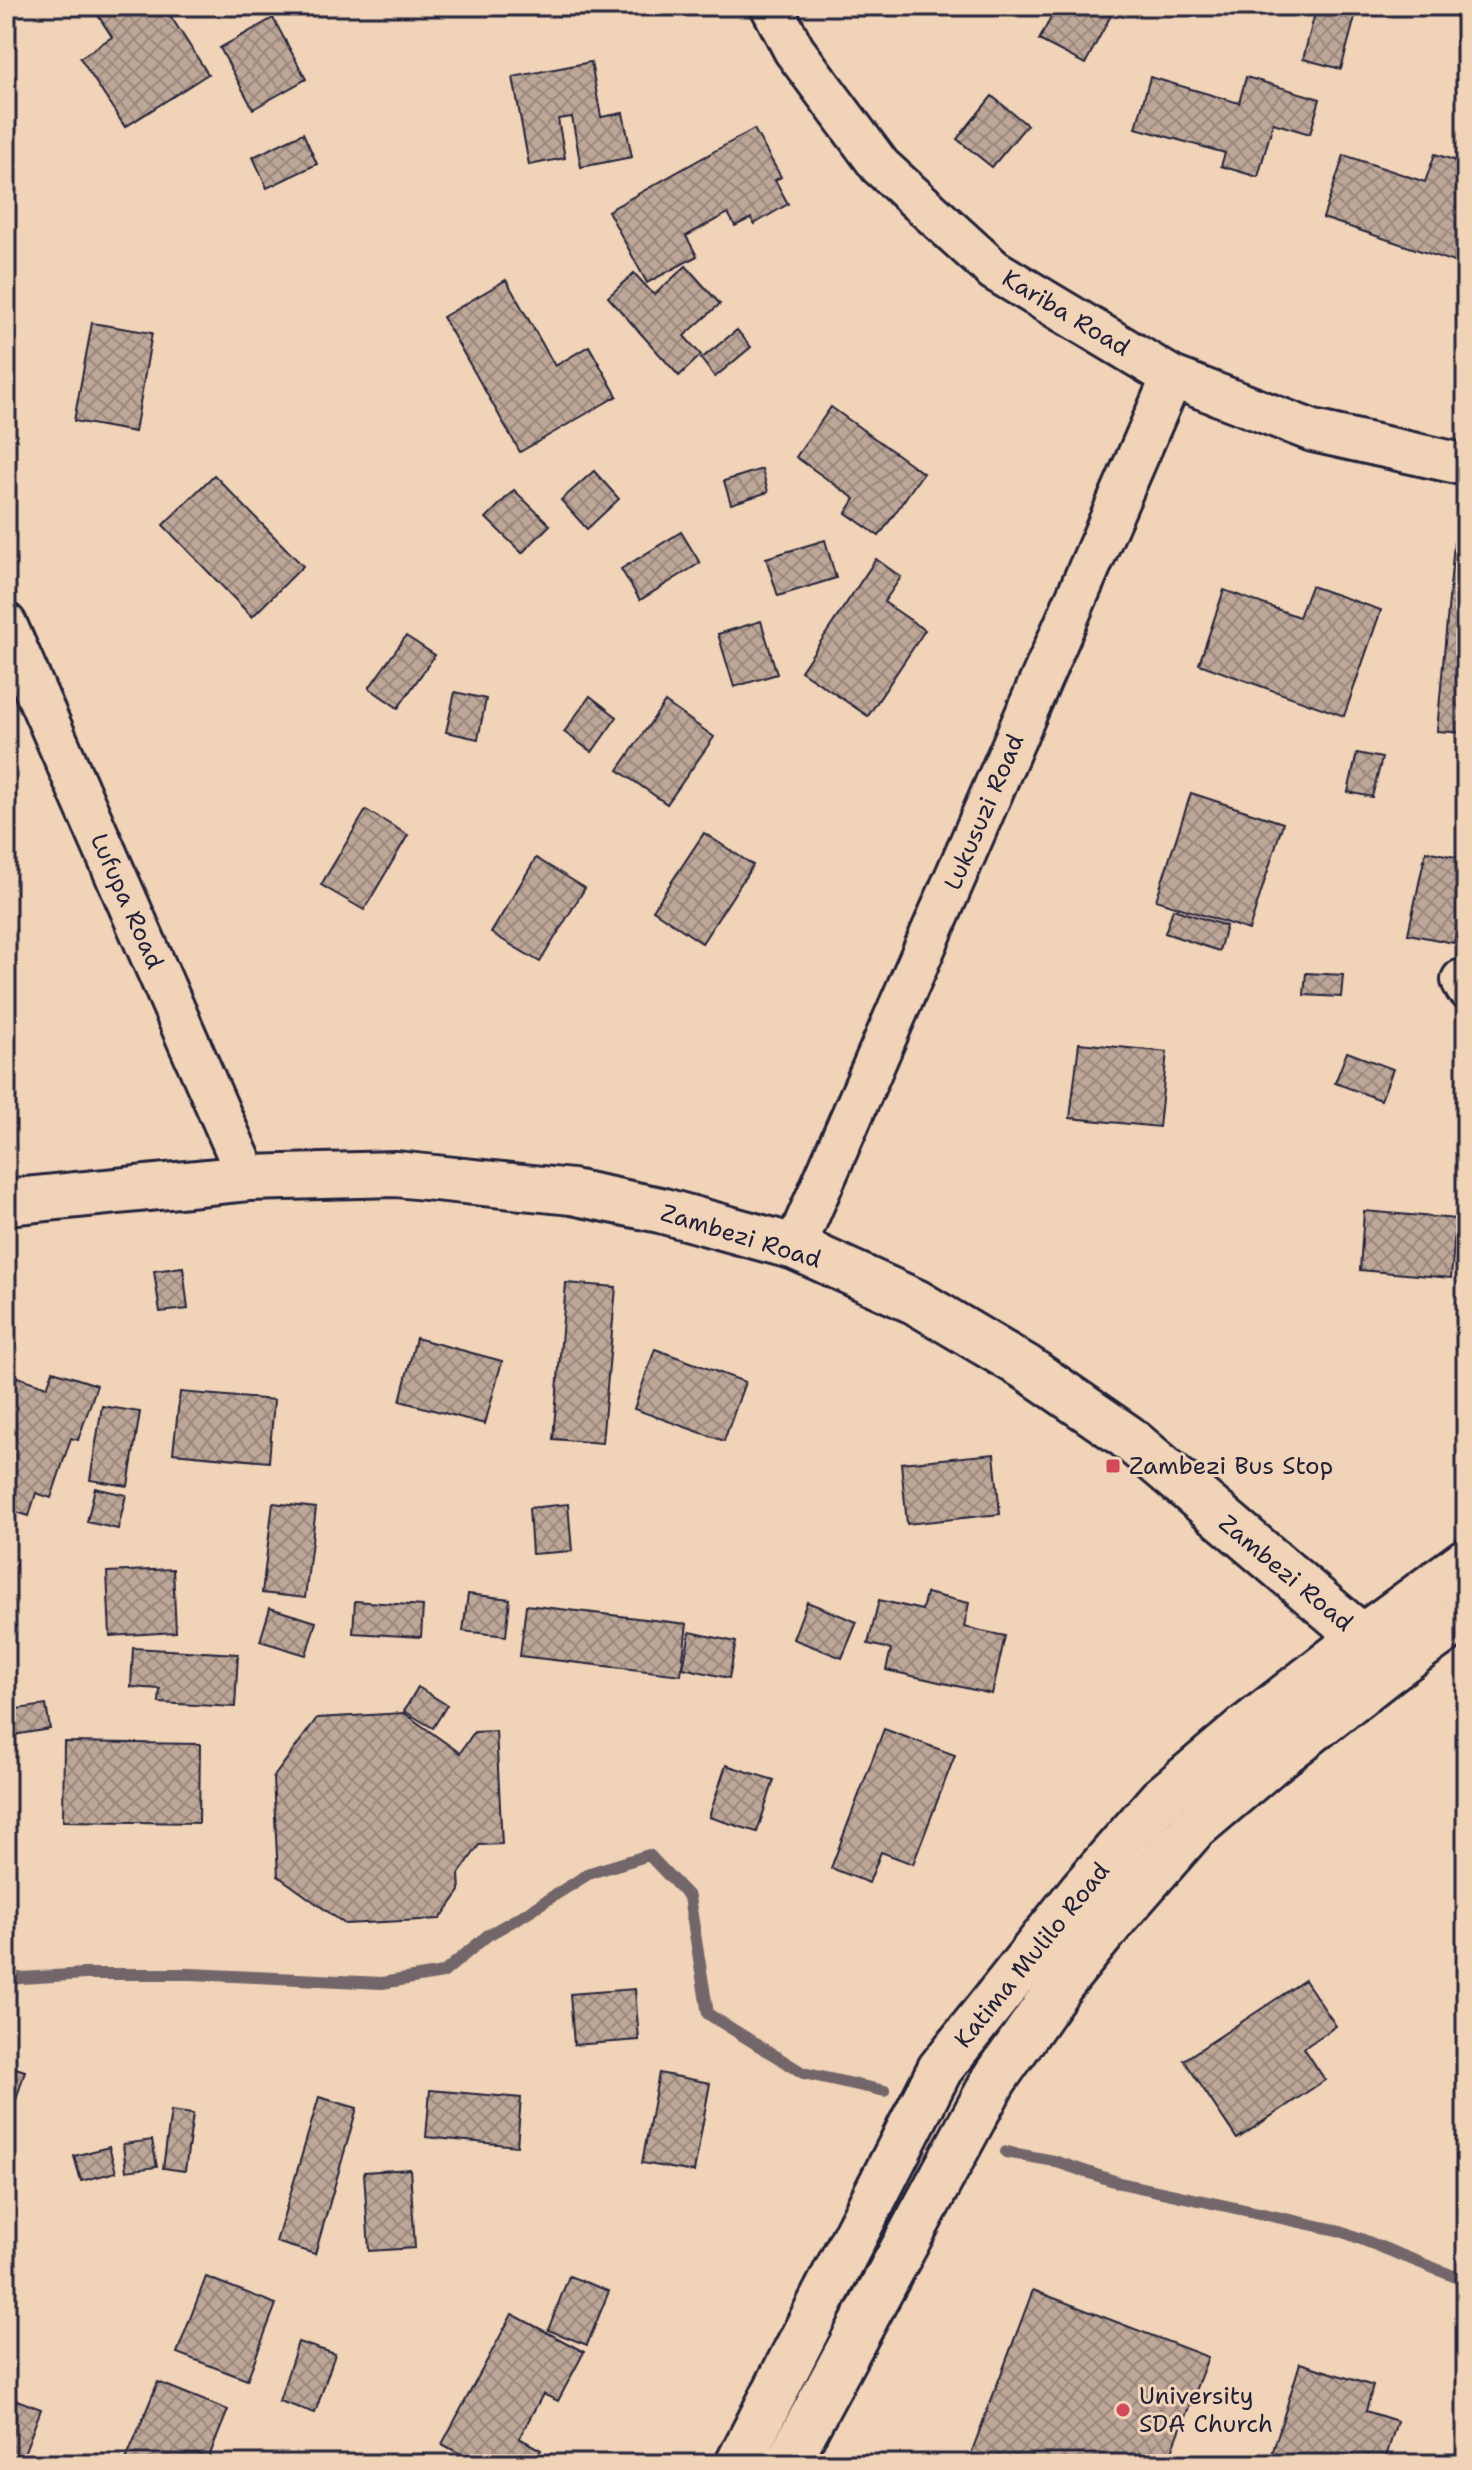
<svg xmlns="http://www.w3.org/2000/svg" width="1472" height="2470" font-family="'Shantell Sans',sans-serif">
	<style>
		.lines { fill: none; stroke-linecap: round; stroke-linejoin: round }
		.stream { stroke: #72666b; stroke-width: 12 }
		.building { fill: url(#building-cross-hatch); stroke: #22223b; stroke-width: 2 }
		.minor-casing { stroke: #22223b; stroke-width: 46 }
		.major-casing { stroke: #22223b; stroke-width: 50 }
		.minor { stroke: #f1d3b7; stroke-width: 40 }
		.major { stroke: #f1d3b7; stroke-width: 44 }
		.poi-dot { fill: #d1495b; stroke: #f1d3b7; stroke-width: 3 }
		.labels { text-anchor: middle; stroke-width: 6; stroke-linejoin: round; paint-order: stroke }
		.street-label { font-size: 24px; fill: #22223b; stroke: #f1d3b7 }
		.poi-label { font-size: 24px; fill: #22223b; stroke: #f1d3b7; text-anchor: start }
	</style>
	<defs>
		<pattern id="building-cross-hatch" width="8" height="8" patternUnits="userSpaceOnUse" patternTransform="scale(2)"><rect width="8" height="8" fill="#bea798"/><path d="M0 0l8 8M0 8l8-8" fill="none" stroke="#9a887d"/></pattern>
	</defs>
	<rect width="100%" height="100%" fill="#f1d3b7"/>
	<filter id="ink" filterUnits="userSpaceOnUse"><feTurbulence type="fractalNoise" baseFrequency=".0125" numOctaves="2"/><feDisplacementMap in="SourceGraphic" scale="16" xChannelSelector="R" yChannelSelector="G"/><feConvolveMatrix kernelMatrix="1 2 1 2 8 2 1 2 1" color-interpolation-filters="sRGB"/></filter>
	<g filter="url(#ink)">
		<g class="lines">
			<g class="stream">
				<path d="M6,1979L85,1974H191L382,1983L443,1973L488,1935L520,1917L590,1873L649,1855L689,1897L708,2014L803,2073L885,2091"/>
				<path d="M1006,2152L1054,2161L1120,2183L1341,2231L1466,2281"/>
			</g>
		</g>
		<g class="building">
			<path d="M92,6H164L208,74L125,127L80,58L112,37Z"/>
			<path d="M1057,6H1116L1085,64L1039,40Z"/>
			<path d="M1317,6H1358L1341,69L1303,59Z"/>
			<path d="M273,18L306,79L253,109L220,48Z"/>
			<path d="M591,62L601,117L623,113L632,157L581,167L572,117L558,119L565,158L529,165L513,77Z"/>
			<path d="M1150,77L1239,103L1246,77L1320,99L1310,134L1273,123L1258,177L1221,166L1225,153L1136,128Z"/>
			<path d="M992,96L1027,125L992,167L957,139Z"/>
			<path d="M754,129L781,177L775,180L788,204L754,224L751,218L735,226L728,213L686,236L697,256L647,283L608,211Z"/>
			<path d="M303,133L317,164L267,188L253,157Z"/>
			<path d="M1435,154L1466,164V266L1323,218L1344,155L1425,182Z"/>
			<path d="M686,266L720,304L684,336L701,355L679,376L608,297L634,273L654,295Z"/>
			<path d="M506,280L555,366L589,346L617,396L520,452L443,317Z"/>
			<path d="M92,323L152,333L135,432L74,421Z"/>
			<path d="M737,330L751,347L715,377L701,359Z"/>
			<path d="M831,407L923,473L879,536L846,513L855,499L796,457Z"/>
			<path d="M762,469L768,492L731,504L724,481Z"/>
			<path d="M594,471L619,499L587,529L561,500Z"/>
			<path d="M214,475L303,566L252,617L163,525Z"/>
			<path d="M514,490L550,525L522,553L486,518Z"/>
			<path d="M681,532L700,563L640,600L621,569Z"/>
			<path d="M825,540L836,578L778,596L766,558Z"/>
			<path d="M1454,543L1466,544V629L1463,649L1466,650V733L1437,731Z"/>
			<path d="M876,559L901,577L884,602L925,630L868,716L801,671Z"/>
			<path d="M1311,586L1381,610L1344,716L1199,664L1224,590L1299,617Z"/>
			<path d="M761,621L777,674L734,687L718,634Z"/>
			<path d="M406,636L435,655L398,708L369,688Z"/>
			<path d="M455,692L486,699L478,739L446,732Z"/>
			<path d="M590,696L617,717L592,752L564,732Z"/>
			<path d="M665,702L714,737L667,804L618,770Z"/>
			<path d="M1357,753L1382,758L1372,797L1348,792Z"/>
			<path d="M1191,793L1283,823L1249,930L1156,900Z"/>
			<path d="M366,810L408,835L364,910L321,885Z"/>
			<path d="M704,833L753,865L702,943L653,910Z"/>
			<path d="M1426,851L1466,859V884L1454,943L1408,934Z"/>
			<path d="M536,858L585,888L540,962L491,933Z"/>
			<path d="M1173,909L1226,926L1219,951L1165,933Z"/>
			<path d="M1306,973L1343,975L1341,997L1304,995Z"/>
			<path d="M1079,1043L1167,1052L1159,1127L1070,1118Z"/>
			<path d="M1347,1052L1393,1069L1381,1100L1335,1083Z"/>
			<path d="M1364,1211L1456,1219L1451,1278L1360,1270Z"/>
			<path d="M183,1267L188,1309L160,1312L154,1271Z"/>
			<path d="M566,1283L616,1287L602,1443L553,1439Z"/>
			<path d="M416,1338L502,1361L485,1424L400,1401Z"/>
			<path d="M655,1349L745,1382L724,1441L634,1409Z"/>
			<path d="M53,1371L97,1385L78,1440L71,1438L51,1498L36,1493L29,1516L6,1509V1373L47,1387Z"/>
			<path d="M180,1392L274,1400L269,1462L173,1453Z"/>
			<path d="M102,1406L140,1412L128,1486L90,1480Z"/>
			<path d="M994,1454L1000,1514L907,1524L901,1463Z"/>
			<path d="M95,1488L126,1495L118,1529L87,1522Z"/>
			<path d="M273,1503L316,1508L305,1598L262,1593Z"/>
			<path d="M568,1504L572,1551L532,1554L529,1508Z"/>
			<path d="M173,1569L176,1632L110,1636L107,1572Z"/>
			<path d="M926,1593L969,1603L964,1627L1005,1636L992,1694L886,1670L891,1649L868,1644L879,1600L922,1610Z"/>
			<path d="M468,1594L510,1599L506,1636L463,1631Z"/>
			<path d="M355,1601L423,1606L421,1637L353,1633Z"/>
			<path d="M807,1602L857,1622L842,1658L793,1639Z"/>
			<path d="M526,1605L687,1624L681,1675L520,1656Z"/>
			<path d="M270,1608L316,1622L306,1655L260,1641Z"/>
			<path d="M690,1632L736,1642L729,1678L683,1668Z"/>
			<path d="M133,1648L238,1654L235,1707L159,1703L160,1689L131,1687Z"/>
			<path d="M418,1687L447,1705L433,1728L404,1711Z"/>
			<path d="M46,1705L50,1729L13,1735L9,1710Z"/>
			<path d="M404,1713L460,1753L474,1732L496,1731L502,1844L479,1845L459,1874L460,1891L440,1919L345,1924L278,1876L273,1778L317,1718Z"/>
			<path d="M884,1729L955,1755L913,1864L881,1852L869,1883L831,1868Z"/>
			<path d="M64,1742L200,1744L199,1823L63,1821Z"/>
			<path d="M726,1765L774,1780L757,1832L709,1817Z"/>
			<path d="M1305,1980L1336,2026L1304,2048L1325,2080L1237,2139L1184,2060Z"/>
			<path d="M635,1989L639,2040L574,2045L570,1994Z"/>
			<path d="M6,2065L25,2071L11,2116L6,2114Z"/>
			<path d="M659,2073L710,2083L694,2172L642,2163Z"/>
			<path d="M430,2090L521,2098L517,2146L426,2137Z"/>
			<path d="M319,2097L357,2108L315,2254L276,2242Z"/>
			<path d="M171,2111L193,2114L185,2171L163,2168Z"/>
			<path d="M152,2140L157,2167L126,2171L123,2144Z"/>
			<path d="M109,2147L116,2172L81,2181L74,2156Z"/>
			<path d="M410,2169L415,2248L369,2251L364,2172Z"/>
			<path d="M569,2276L609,2291L587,2345L548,2330Z"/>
			<path d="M206,2277L276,2304L247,2380L177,2353Z"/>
			<path d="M1033,2290L1208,2357L1167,2464H967Z"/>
			<path d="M512,2314L584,2352L558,2401L543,2394L519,2438L541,2450L534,2464H479L442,2444Z"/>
			<path d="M298,2342L335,2354L315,2413L279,2401Z"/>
			<path d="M1300,2363L1373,2386L1366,2411L1397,2421L1384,2464H1269Z"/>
			<path d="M158,2382L228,2410L206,2464H124Z"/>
			<path d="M6,2396L41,2409L20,2464H6Z"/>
		</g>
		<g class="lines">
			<g class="minor-casing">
				<g id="minor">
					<path d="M771,6L794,50L880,166L994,270L1172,377L1313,431L1466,465"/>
					<path d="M6,624L248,1178"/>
					<path d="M1462,980L1466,988"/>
					<path d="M795,1247L1172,377"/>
				</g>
			</g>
			<g class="major-casing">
				<g id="major">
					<path d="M6,1202L248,1178L396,1174L572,1192L660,1210L795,1247L916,1302L1027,1368L1127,1437L1362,1637L1390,1670"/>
					<path d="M738,2464L940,2069L1081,1891L1161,1799L1244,1729L1362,1637L1466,1561"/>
					<path d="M787,2464L994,2080L1060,1986L1115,1918L1193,1829L1272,1762L1390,1670L1466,1615"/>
				</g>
			</g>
			<use href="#minor" class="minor"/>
			<use href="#major" class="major"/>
		</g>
	</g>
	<g class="poi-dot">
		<rect x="1105" y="1458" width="16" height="16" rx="4"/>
		<circle cx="1123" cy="2410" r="8"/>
	</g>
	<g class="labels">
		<g class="street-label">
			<text transform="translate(1066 313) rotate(31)" y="8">Kariba Road</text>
			<text transform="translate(984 812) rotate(-67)" y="8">Lukusuzi Road</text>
			<text transform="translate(127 901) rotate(66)" y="8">Lufupa Road</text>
			<text transform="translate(741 1236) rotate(17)" y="8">Zambezi Road</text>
			<text transform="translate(1286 1573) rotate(40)" y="8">Zambezi Road</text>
			<text transform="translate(1032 1955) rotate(-51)" y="8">Katima Mulilo Road</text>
		</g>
		<g class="poi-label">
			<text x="1129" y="1474">Zambezi Bus Stop</text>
			<text x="1139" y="2404">University<tspan x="1139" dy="28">SDA Church</tspan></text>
		</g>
	</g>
	<rect width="1472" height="2470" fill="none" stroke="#f1d3b7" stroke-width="32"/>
	<rect x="16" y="16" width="1440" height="2438" fill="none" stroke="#22223b" stroke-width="3" filter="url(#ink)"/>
</svg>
